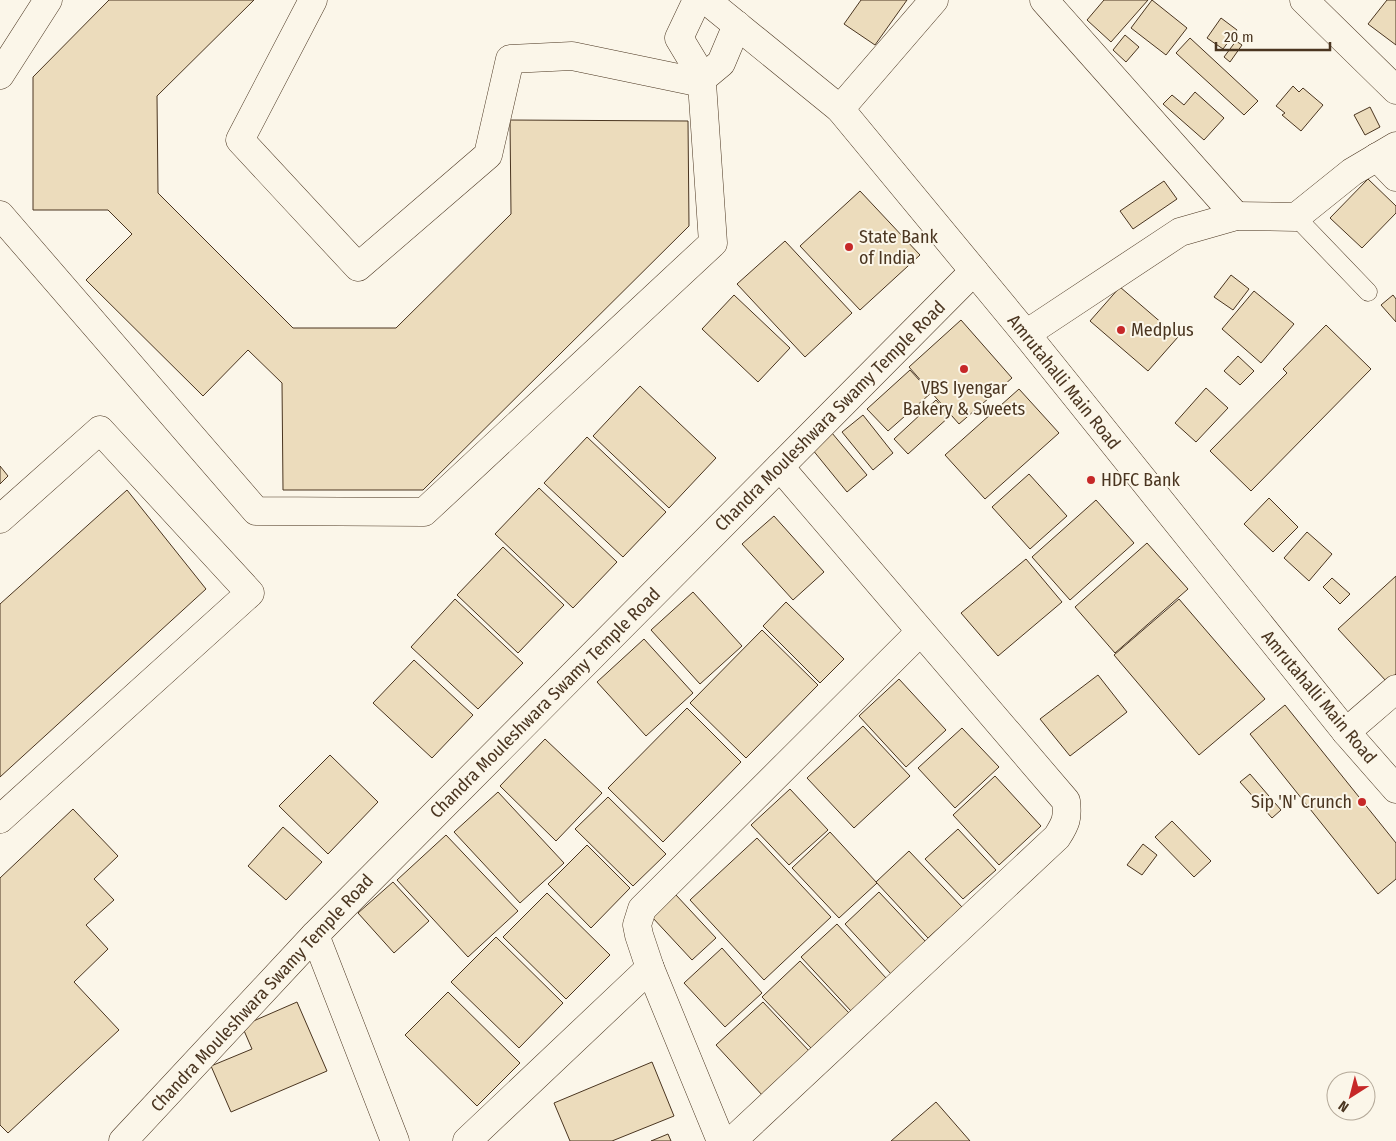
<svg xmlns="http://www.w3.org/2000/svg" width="1396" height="1141" font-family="'Fira Sans Condensed',sans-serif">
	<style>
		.building { fill: #ecdcbc; stroke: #4a3520 }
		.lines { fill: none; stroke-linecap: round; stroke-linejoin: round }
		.service-casing { stroke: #4a3520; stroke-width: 19 }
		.minor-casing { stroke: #4a3520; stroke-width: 29 }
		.tertiary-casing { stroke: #4a3520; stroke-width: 29 }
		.service { stroke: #fbf6e9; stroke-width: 18 }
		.minor { stroke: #fbf6e9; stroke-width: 28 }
		.tertiary { stroke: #fbf6e9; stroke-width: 28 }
		.poi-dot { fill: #c62828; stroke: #fbf6e9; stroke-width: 2 }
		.labels { text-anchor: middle; stroke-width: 4; stroke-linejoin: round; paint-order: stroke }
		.poi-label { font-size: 18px; fill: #4a3520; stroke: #fbf6e9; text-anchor: start }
		.street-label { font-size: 18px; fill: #4a3520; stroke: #fbf6e9 }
	</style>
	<rect width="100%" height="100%" fill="#fbf6e9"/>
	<g class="building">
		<path d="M109,0H254L157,96L158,193L293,328H396L511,214L510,120L688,121L689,226L423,490H283L282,383L248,350L203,396L86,280L132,234L108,210H33V77Z"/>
		<path d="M861,0H907L875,45L844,24Z"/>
		<path d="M1104,0H1148L1111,42L1087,20Z"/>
		<path d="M1152,0L1187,28L1166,55L1131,28Z"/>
		<path d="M1387,0H1396V45L1368,24Z"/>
		<path d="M1221,18L1237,30L1223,49L1207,38Z"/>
		<path d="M1125,35L1139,47L1126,62L1113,50Z"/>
		<path d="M1190,38L1258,101L1244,115L1176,53Z"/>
		<path d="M1236,41L1242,45L1230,62L1224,57Z"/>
		<path d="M1293,86L1299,92L1303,88L1323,105L1301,131L1282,115L1285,113L1276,106Z"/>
		<path d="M1195,92L1224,118L1204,140L1163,104L1172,95L1184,105Z"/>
		<path d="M1370,107L1380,127L1365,135L1354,115Z"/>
		<path d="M1368,179L1396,206V213L1362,248L1330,218Z"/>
		<path d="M1164,181L1177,199L1133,229L1120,211Z"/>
		<path d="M860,191L920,255L860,310L800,246Z"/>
		<path d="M785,241L852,313L805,357L737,284Z"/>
		<path d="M1231,275L1249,289L1233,310L1214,297Z"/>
		<path d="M1120,287L1178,337L1148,371L1090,321Z"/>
		<path d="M1254,291L1294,324L1261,363L1222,329Z"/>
		<path d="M734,295L790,348L758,382L702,329Z"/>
		<path d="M1393,295L1396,299V322L1381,305Z"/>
		<path d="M961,320L1012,378L959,424L909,367Z"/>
		<path d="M1326,325L1371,369L1251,491L1210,451L1287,373L1283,369Z"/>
		<path d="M1238,356L1254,371L1240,385L1224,371Z"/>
		<path d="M910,370L931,393L888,431L867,409Z"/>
		<path d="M640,386L716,458L669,508L593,436Z"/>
		<path d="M1206,388L1228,408L1196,442L1175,423Z"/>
		<path d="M1019,389L1059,433L985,499L945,455Z"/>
		<path d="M936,400L950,416L908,454L894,439Z"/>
		<path d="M863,415L893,453L873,470L842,432Z"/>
		<path d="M832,433L867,475L847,492L812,449Z"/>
		<path d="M587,437L666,512L623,557L544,483Z"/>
		<path d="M0,466L8,476L0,484Z"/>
		<path d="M1029,474L1067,516L1030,549L992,507Z"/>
		<path d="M539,488L617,562L573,608L495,534Z"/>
		<path d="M127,490L206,589L0,777V604Z"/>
		<path d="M1269,498L1298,527L1273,552L1244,524Z"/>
		<path d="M1096,500L1134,543L1070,600L1032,557Z"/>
		<path d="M774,516L824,572L793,600L742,544Z"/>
		<path d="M1307,532L1332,554L1309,581L1284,558Z"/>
		<path d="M1147,543L1188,589L1115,653L1075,607Z"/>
		<path d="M503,547L564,605L518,653L457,595Z"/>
		<path d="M1026,559L1062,602L998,656L961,613Z"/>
		<path d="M1396,576V674L1387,682L1338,629Z"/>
		<path d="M1332,578L1350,594L1340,604L1323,587Z"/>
		<path d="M693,592L742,646L700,684L651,630Z"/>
		<path d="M455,599L523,663L478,709L411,647Z"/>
		<path d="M1179,599L1265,699L1199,755L1114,655Z"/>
		<path d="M786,602L844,659L820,683L763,626Z"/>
		<path d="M762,630L818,685L746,758L690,703Z"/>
		<path d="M644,639L693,693L646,736L597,682Z"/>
		<path d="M414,660L473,715L432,758L373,703Z"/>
		<path d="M1098,675L1127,712L1070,756L1040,719Z"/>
		<path d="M899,679L946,730L906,767L859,716Z"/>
		<path d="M1285,705L1396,843V879L1378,894L1250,734Z"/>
		<path d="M687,708L741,762L663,842L608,788Z"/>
		<path d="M863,726L910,776L854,828L807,778Z"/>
		<path d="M962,728L999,767L955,808L918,768Z"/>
		<path d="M545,739L602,793L556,841L500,786Z"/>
		<path d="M330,755L378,802L328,854L279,806Z"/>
		<path d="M1250,774L1281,810L1272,818L1240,782Z"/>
		<path d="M995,776L1041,826L999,865L953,815Z"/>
		<path d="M790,789L828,830L789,865L751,825Z"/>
		<path d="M498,792L564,863L520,903L454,832Z"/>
		<path d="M608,797L666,854L633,886L575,829Z"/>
		<path d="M73,809L118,856L94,879L114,900L86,925L108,949L74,982L119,1030L8,1133L0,1125V878Z"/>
		<path d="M1172,821L1211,861L1194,877L1155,837Z"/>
		<path d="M283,827L322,862L286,900L248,866Z"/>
		<path d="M958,829L996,870L963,899L925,859Z"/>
		<path d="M830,832L877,883L839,918L792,868Z"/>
		<path d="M446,835L518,911L468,957L397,880Z"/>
		<path d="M757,838L831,917L764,980L690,900Z"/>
		<path d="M1143,844L1157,855L1142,875L1127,865Z"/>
		<path d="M587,845L630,888L591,928L548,884Z"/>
		<path d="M909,851L962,907L928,938L876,882Z"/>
		<path d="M393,882L429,921L394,953L358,913Z"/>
		<path d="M879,892L926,942L891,974L845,924Z"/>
		<path d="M547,893L610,955L566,999L503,937Z"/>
		<path d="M676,895L716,938L692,960L652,917Z"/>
		<path d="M837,924L886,978L851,1011L801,957Z"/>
		<path d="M496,937L563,1003L519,1048L451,982Z"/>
		<path d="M722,948L762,993L725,1027L684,983Z"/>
		<path d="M800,961L849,1013L811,1048L762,997Z"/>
		<path d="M448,992L520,1063L477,1106L405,1035Z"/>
		<path d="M297,1002L327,1071L231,1112L211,1066L252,1049L242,1026Z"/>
		<path d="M763,1002L810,1052L763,1096L716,1045Z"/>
		<path d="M652,1062L674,1116L612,1141H570L554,1103Z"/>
		<path d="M936,1102L970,1141H891Z"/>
		<path d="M668,1134L671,1141H651Z"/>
	</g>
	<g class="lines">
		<g class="service-casing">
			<path id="service" d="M1296,217L1368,292"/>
		</g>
		<g class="minor-casing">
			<g id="minor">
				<path d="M313,0L240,140L358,267L488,155L510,59L572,56L702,83"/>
				<path d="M697,0L679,38L703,78"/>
				<path d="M1044,0L1236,216"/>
				<path d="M1304,0L1396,90"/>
				<path d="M0,75L48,0"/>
				<path d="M840,109L934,0"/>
				<path d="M1377,157L1396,177"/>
				<path d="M0,215L256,511L424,512L713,243L702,83L703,78L721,63L737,25"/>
				<path d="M1026,334L1180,232L1236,216L1296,217L1352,172L1396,146"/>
				<path d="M0,519L100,430L250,593L0,819"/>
				<path d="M1346,732L1396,689"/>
				<path d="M315,935L395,1141"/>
				<path d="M123,1141L315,935L974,271"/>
				<path d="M467,1141L650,968"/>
				<path d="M721,1141L650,968L639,935L637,925L642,909L920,632"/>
				<path d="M732,1141L1057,837C1066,823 1068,818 1066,801L780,467"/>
			</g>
		</g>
		<g class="tertiary-casing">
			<path id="tertiary" d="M706,0L840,109L1026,334L1346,732L1396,789"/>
		</g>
		<use href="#service" class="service"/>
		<use href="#minor" class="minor"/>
		<use href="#tertiary" class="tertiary"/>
	</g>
	<g class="poi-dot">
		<circle cx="849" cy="247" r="5"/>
		<circle cx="1121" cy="330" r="5"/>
		<circle cx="964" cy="369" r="5"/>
		<circle cx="1091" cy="480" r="5"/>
		<circle cx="1362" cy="802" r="5"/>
	</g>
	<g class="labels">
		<g class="poi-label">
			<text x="859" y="243">State Bank<tspan x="859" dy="21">of India</tspan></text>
			<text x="1131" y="336">Medplus</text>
			<text x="964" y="394" text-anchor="middle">VBS Iyengar<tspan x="964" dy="21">Bakery &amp; Sweets</tspan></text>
			<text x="1101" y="486">HDFC Bank</text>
			<text x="1352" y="808" text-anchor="end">Sip 'N' Crunch</text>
		</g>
		<g class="street-label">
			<text transform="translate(1064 382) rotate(51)" y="6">Amrutahalli Main Road</text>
			<text transform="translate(830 416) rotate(-45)" y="6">Chandra Mouleshwara Swamy Temple Road</text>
			<text transform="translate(1319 697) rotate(50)" y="6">Amrutahalli Main Road</text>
			<text transform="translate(545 703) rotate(-45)" y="6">Chandra Mouleshwara Swamy Temple Road</text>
			<text transform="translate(262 993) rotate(-47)" y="6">Chandra Mouleshwara Swamy Temple Road</text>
		</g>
	</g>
	<g transform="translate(1351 1096) rotate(216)"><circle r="24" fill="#fbf6e9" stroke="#b4a999"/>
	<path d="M0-4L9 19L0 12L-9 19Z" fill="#c62828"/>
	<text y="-8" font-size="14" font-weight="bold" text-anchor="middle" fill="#4a3520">N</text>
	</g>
	<path d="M1216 42v8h114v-8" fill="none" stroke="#4a3520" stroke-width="2.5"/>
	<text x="1224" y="42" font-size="15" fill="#4a3520" stroke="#fbf6e9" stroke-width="4" paint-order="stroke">20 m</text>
</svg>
